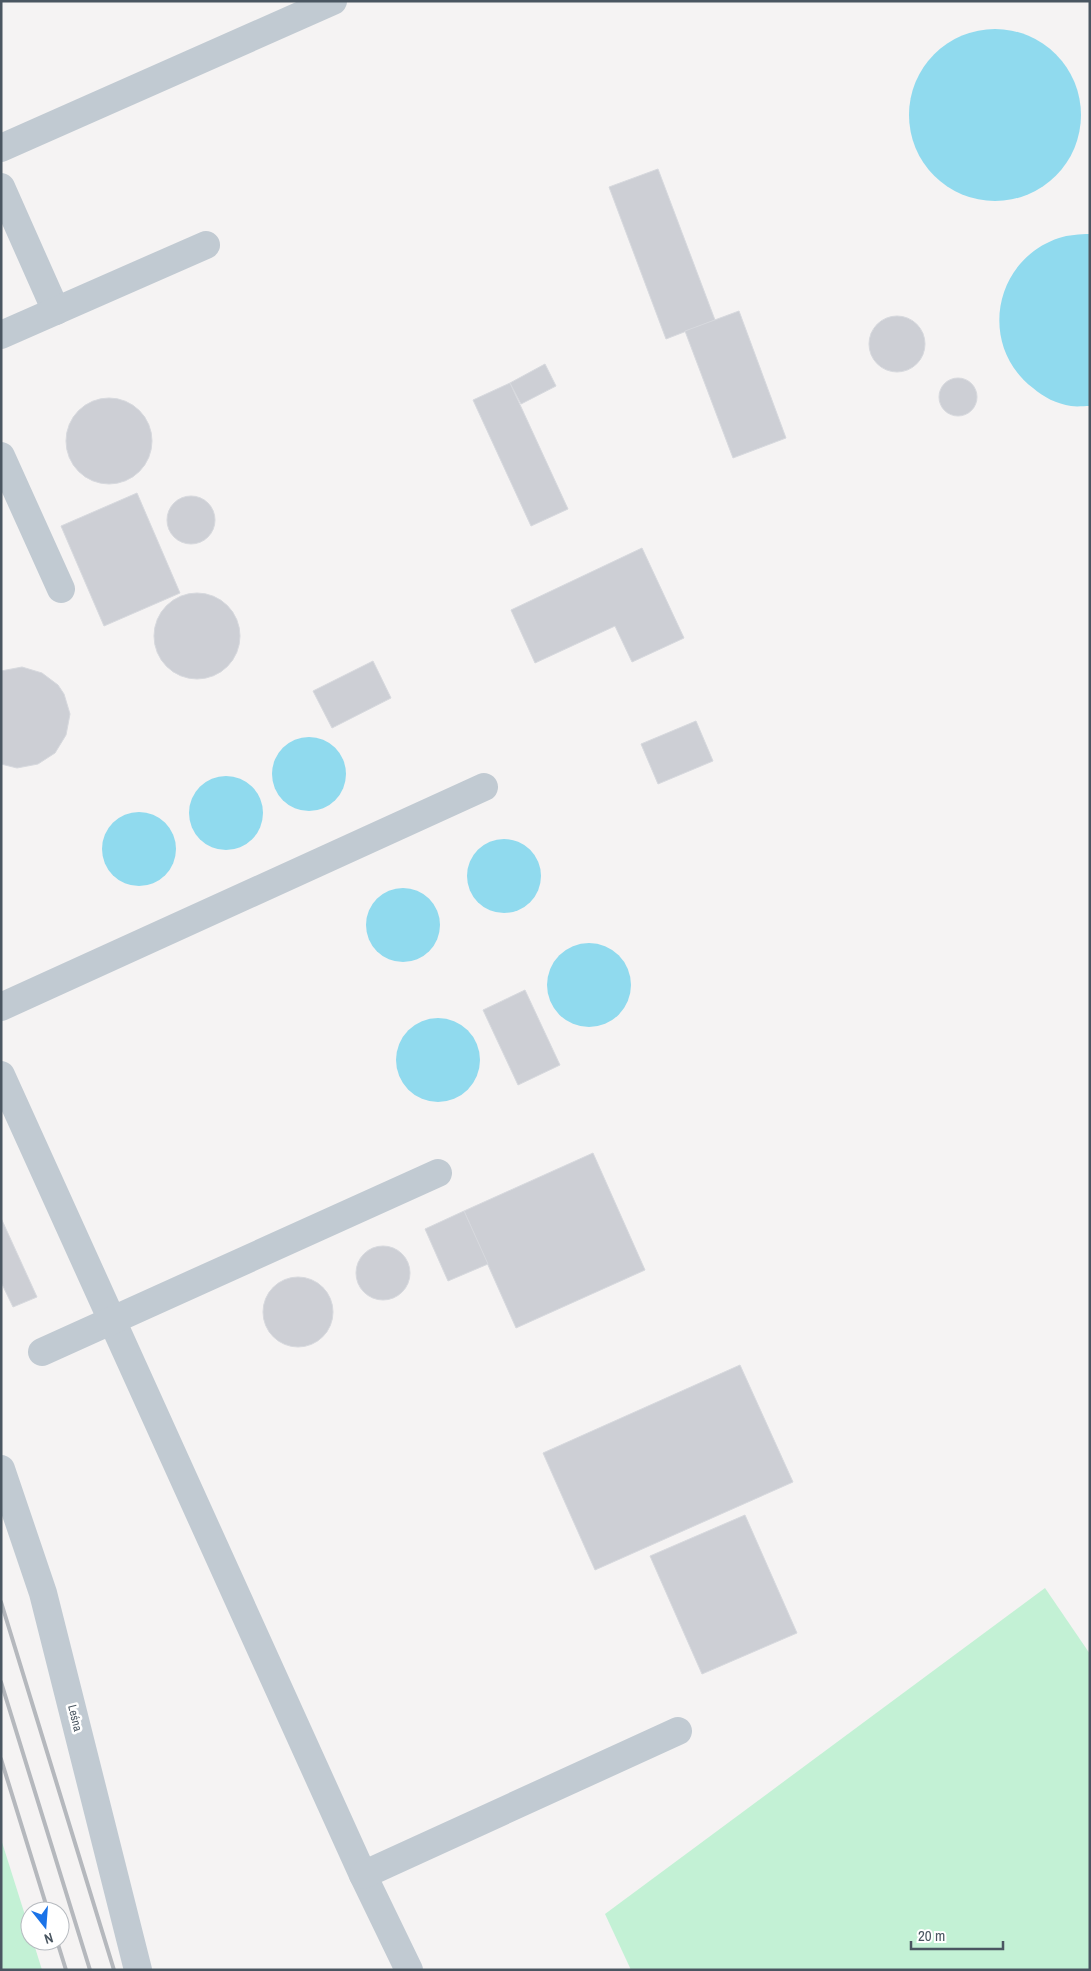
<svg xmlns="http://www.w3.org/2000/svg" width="1091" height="1971" font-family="'Archivo Narrow',sans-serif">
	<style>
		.green { fill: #c3f1d5 }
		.water { fill: #90daee }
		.building { fill: #cdcfd5; stroke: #d7d9de }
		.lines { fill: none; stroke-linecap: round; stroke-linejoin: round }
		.minor { stroke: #c1cad2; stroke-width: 28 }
		.rail { stroke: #b5b8bd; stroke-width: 4 }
		.labels { text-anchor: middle; stroke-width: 5; stroke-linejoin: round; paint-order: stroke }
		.street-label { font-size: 12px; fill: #4a5661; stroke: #fff }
	</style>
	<rect width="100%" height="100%" fill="#f5f3f3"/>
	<g class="green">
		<path d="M1045,1588L1090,1654V1970H631L605,1914Z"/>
		<path d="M1,1839L30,1931V1941H33L42,1970H1Z"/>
	</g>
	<g class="water">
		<circle cx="995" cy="115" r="86"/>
		<path d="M1090,234V406C1084,406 1077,407 1071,406C1057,404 1043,397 1033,388C978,346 993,260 1059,238C1068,235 1080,234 1090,234Z"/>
		<circle cx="309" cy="774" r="37"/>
		<circle cx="226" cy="813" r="37"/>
		<circle cx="139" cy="849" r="37"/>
		<circle cx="504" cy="876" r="37"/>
		<circle cx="403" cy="925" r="37"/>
		<circle cx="589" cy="985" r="42"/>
		<circle cx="438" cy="1060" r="42"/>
	</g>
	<g class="building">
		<path d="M658,169L715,320L666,339L609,187Z"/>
		<path d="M739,311L786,438L733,458L685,331Z"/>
		<circle cx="897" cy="344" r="28"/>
		<path d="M545,364L556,386L521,404L510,383Z"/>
		<circle cx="958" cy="397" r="19"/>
		<path d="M510,383L568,509L531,526L473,400Z"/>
		<circle cx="109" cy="441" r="43"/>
		<path d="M137,493L180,593L104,626L61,526Z"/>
		<circle cx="191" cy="520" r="24"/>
		<path d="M642,548L684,638L632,662L615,626L535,663L511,610Z"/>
		<circle cx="197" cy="636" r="43"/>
		<path d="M373,661L391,698L332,728L313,691Z"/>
		<path d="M22,667L42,673L58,685L64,694L70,714L66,735L55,753L38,764L17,768L1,764V671Z"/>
		<path d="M696,721L713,761L658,784L641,744Z"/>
		<path d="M525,990L560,1065L518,1085L483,1010Z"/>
		<path d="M593,1153L645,1270L516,1328L464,1211Z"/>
		<path d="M464,1211L488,1264L448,1281L425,1229Z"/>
		<path d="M1,1218L37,1297L13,1307L1,1282Z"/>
		<circle cx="383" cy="1273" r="27"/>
		<circle cx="298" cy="1312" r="35"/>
		<path d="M740,1365L793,1482L595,1570L543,1453Z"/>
		<path d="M745,1515L797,1633L702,1674L650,1556Z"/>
	</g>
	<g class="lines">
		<g class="minor">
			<path d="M1,148L333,1"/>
			<path d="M1,187L56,311"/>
			<path d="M1,335L206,245"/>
			<path d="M1,456L61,589"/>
			<path d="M1,1007L484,787"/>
			<path d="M1,1075L363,1875L409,1970"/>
			<path d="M42,1352L438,1173"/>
			<path d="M1,1469L43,1593L138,1970"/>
			<path d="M363,1875L678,1731"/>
		</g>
		<g class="rail">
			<path d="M1,1602L114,1970"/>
			<path d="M1,1682L90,1970"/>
			<path d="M1,1759L48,1911"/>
			<path d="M57,1941L66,1970"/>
		</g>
	</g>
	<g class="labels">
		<g class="street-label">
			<text transform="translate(75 1718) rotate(76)" y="4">Leśna</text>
		</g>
	</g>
	<rect width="1091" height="1971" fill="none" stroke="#4a5661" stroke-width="5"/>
	<g transform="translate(45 1926) rotate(163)"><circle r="24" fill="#ffffff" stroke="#b7bbc0"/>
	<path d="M0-4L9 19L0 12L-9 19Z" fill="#1a73e8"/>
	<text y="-8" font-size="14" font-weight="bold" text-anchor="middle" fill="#4a5661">N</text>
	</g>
	<path d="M911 1941v8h92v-8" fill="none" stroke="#4a5661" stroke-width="2.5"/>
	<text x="918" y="1941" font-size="15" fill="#4a5661" stroke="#ffffff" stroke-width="4" paint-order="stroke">20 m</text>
</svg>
